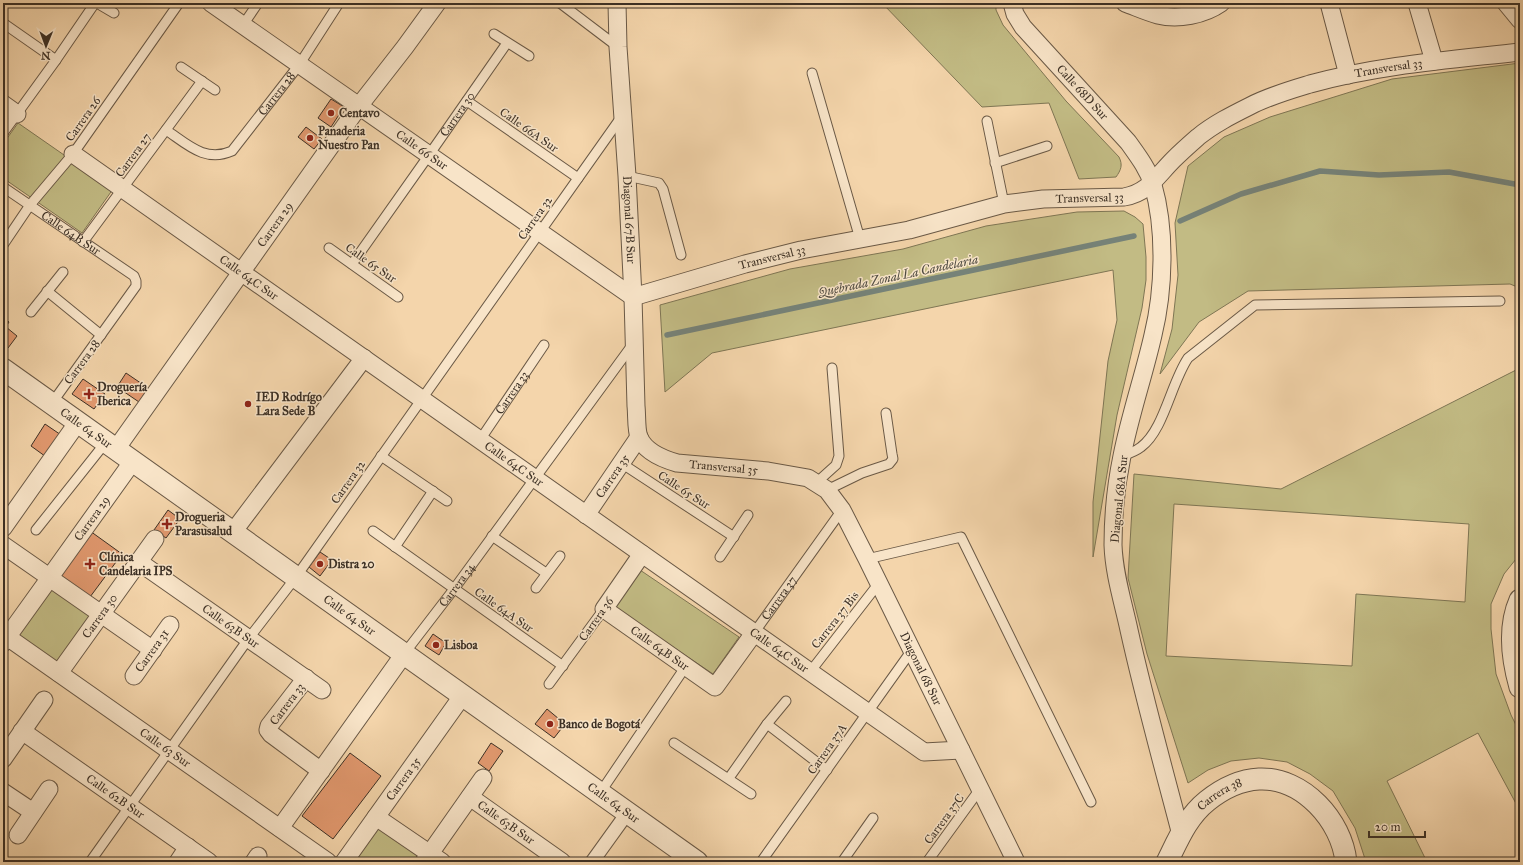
<svg xmlns="http://www.w3.org/2000/svg" width="1523" height="865" font-family="'IM FELL Great Primer',serif">
	<style>
		.green { fill: #c2bb84; stroke: #7f7654; fill-rule: evenodd }
		.lines { fill: none; stroke-linecap: round; stroke-linejoin: round }
		.stream { stroke: #768278; stroke-width: 5.5 }
		.building { fill: #e2996f; stroke: #3c3025 }
		.service-casing { stroke: #6a5946; stroke-width: 11 }
		.pedestrian-casing { stroke: #6a5946; stroke-width: 15 }
		.minor-casing { stroke: #6a5946; stroke-width: 19 }
		.tertiary-casing { stroke: #6a5946; stroke-width: 23 }
		.service { stroke: #f8e4c8; stroke-width: 9 }
		.pedestrian { stroke: #f8e4c8; stroke-width: 13 }
		.minor { stroke: #f8e4c8; stroke-width: 17 }
		.tertiary { stroke: #f8e4c8; stroke-width: 21 }
		.poi-dot { fill: #8f2418; stroke: #f8e4c8; stroke-width: 1.5 }
		.labels { text-anchor: middle; stroke-width: 3; stroke-linejoin: round; paint-order: stroke }
		.street-label { font-size: 12px; fill: #3c3025; stroke: #f8e4c8 }
		.poi-label { font-size: 12px; font-weight: bold; fill: #3c3025; stroke: #f8e4c8; text-anchor: start }
		.water-label { font-size: 13px; font-style: italic; fill: #4f4b41; stroke: #f8e4c8 }
	</style>
	<rect width="100%" height="100%" fill="#f4d5ab"/>
	<filter id="stains"><feTurbulence type="fractalNoise" baseFrequency=".005" numOctaves="4"/><feColorMatrix values="0 0 0 0 .2 0 0 0 0 .09 0 0 0 0 .02 0 0 0 .5 -.17"/></filter>
	<radialGradient id="worn" r=".72"><stop offset=".6" stop-color="#630" stop-opacity="0"/><stop offset="1" stop-color="#630" stop-opacity=".3"/></radialGradient>
	<g class="green">
		<path d="M882,3H996V10L1003,25L1066,101L1119,157C1123,165 1121,170 1116,177L1079,179L1049,103L982,107Z"/>
		<path d="M1520,63V288L1510,284L1248,291L1199,322L1160,374L1172,329L1178,275L1175,223L1188,166L1224,137L1270,117L1392,79Z"/>
		<path d="M18,123L113,189L82,233L3,178V144Z"/>
		<path d="M1124,211L1135,217L1143,224L1146,257V280L1142,308L1117,415L1093,557V502L1108,361L1117,320L1113,270L712,353L665,392L660,305L790,269L903,249L986,226L1077,212Z"/>
		<path d="M1520,368V554L1504,574L1491,604V629L1496,674L1511,715L1520,733V811L1478,733L1387,781L1427,862H1366L1355,828L1333,791L1310,774L1287,762L1259,758L1231,761L1208,770L1188,783L1147,654L1128,578L1134,474L1281,489ZM1174,504L1469,524L1465,602L1356,594L1352,666L1166,656Z"/>
		<path d="M640,570L739,637L713,674L614,607Z"/>
		<path d="M50,578L101,614L59,673L8,637Z"/>
		<path d="M376,817L429,854L424,862H344Z"/>
	</g>
	<g class="lines">
		<g class="stream">
			<path d="M1180,221L1241,194L1320,171L1379,175L1449,172L1520,185"/>
			<path d="M667,335L1134,236"/>
		</g>
	</g>
	<g class="building">
		<path d="M331,99L344,107L331,127L318,118Z"/>
		<path d="M306,127L322,139L314,149L298,137Z"/>
		<path d="M3,317L9,322L3,331Z"/>
		<path d="M6,327L17,336L8,348L3,344V331Z"/>
		<path d="M126,373L148,388L139,402L117,387Z"/>
		<path d="M83,379L105,394L94,409L72,394Z"/>
		<path d="M45,424L64,437L49,459L31,446Z"/>
		<path d="M168,510L180,519L166,538L154,530Z"/>
		<path d="M90,531L122,554L90,597L59,574Z"/>
		<path d="M320,552L332,560L320,576L309,567Z"/>
		<path d="M433,634L446,643L439,655L425,646Z"/>
		<path d="M547,709L565,724L554,738L535,724Z"/>
		<path d="M491,743L503,751L489,771L478,763Z"/>
		<path d="M350,753L381,776L333,839L302,816Z"/>
	</g>
	<g class="lines">
		<g class="service-casing">
			<g id="service">
				<path d="M97,3L114,13"/>
				<path d="M560,3L618,47"/>
				<path d="M3,23L56,60"/>
				<path d="M243,25L258,3"/>
				<path d="M494,34L529,56"/>
				<path d="M181,67L215,90"/>
				<path d="M812,73L860,239"/>
				<path d="M467,101L578,178"/>
				<path d="M987,121L1004,204"/>
				<path id="s1" d="M166,130C187,144 205,163 232,151L299,65L339,3"/>
				<path d="M3,133L56,60L95,3"/>
				<path d="M995,163L1047,146"/>
				<path d="M627,176L659,183L663,189L681,255"/>
				<path id="s2" d="M3,187L134,276L136,281V286L52,403"/>
				<path d="M83,242L202,81"/>
				<path d="M3,245L30,205L73,154L179,3"/>
				<path d="M329,248L398,297"/>
				<path id="s3" d="M352,264L429,155L507,43"/>
				<path d="M47,291L101,335"/>
				<path d="M31,312L63,272"/>
				<path id="s4" d="M480,440L544,345"/>
				<path d="M381,456L447,501"/>
				<path d="M1122,456C1128,454 1136,451 1141,447C1164,430 1171,383 1188,358L1255,305L1500,301"/>
				<path d="M621,463L734,537"/>
				<path d="M816,483L836,465L839,456L832,368"/>
				<path d="M827,490L862,473L889,464L893,459L892,454L886,413"/>
				<path d="M36,530L106,442"/>
				<path d="M373,531L563,666"/>
				<path d="M492,536L546,573"/>
				<path d="M395,547L433,491"/>
				<path d="M720,557L748,515"/>
				<path d="M867,559L961,537L1091,802"/>
				<path d="M536,588L560,556"/>
				<path id="s5" d="M754,633L842,510"/>
				<path id="s6" d="M404,654L454,589L633,344"/>
				<path d="M810,672L879,583"/>
				<path d="M549,684L604,609"/>
				<path d="M767,724L827,770"/>
				<path d="M674,743L751,794"/>
				<path d="M729,778L767,724L786,701"/>
				<path d="M600,793L686,666"/>
				<path d="M90,862L249,638L296,577L622,116"/>
				<path d="M761,862L912,650"/>
				<path d="M842,862L873,818"/>
				<path d="M927,862L980,789"/>
			</g>
		</g>
		<g class="pedestrian-casing">
			<path id="pedestrian" d="M592,862L628,812"/>
		</g>
		<g class="minor-casing">
			<g id="minor">
				<path id="s7" d="M211,3L633,297L745,264L801,250L909,230L1004,204L1043,199L1124,197C1148,193 1157,176 1173,160C1181,152 1190,144 1198,137C1214,124 1232,115 1250,106C1269,96 1290,90 1310,84C1379,65 1449,60 1520,52"/>
				<path id="s8" d="M617,3L618,47L627,176L633,297L636,406C637,414 636,430 639,437C645,452 663,459 677,463L768,471L808,478L827,490L842,510L867,559L1016,862"/>
				<path id="s9" d="M1012,3L1015,14L1023,27L1128,142C1138,156 1148,169 1153,185C1166,230 1164,290 1153,335C1144,375 1130,415 1122,456C1116,485 1113,516 1113,545C1114,574 1123,602 1129,630C1144,698 1163,766 1181,835"/>
				<path d="M1125,3C1136,7 1147,12 1158,15C1178,20 1204,15 1221,3"/>
				<path d="M1329,3L1348,75"/>
				<path d="M1417,3L1434,61"/>
				<path d="M1506,3L1520,20"/>
				<path d="M3,104L17,114"/>
				<path id="s10" d="M73,154L924,752L961,750"/>
				<path id="s11" d="M116,449L359,106L405,47L437,3"/>
				<path id="s12" d="M586,515L639,437"/>
				<path d="M3,528L78,422"/>
				<path d="M233,532L364,358"/>
				<path d="M3,545L49,577"/>
				<path id="s13" d="M642,554L604,609L715,687L754,633"/>
				<path id="s14" d="M139,562L322,690"/>
				<path id="s15" d="M50,577L133,461"/>
				<path d="M51,579L153,650"/>
				<path id="s16" d="M3,634L328,862"/>
				<path d="M3,643L49,579"/>
				<path id="s17" d="M59,673L155,539"/>
				<path id="s18" d="M134,676L170,625"/>
				<path d="M306,678L269,726L268,730L271,734L321,771"/>
				<path id="s19" d="M22,731L209,862"/>
				<path d="M3,759L44,700"/>
				<path d="M3,792L33,812"/>
				<path id="s20" d="M470,797L562,862"/>
				<path d="M376,817L442,862"/>
				<path d="M280,828L404,654"/>
				<path d="M18,835L49,789"/>
				<path d="M178,862L188,847"/>
				<path d="M254,862L258,856"/>
				<path id="s21" d="M344,862L463,695"/>
				<path d="M424,862L483,778"/>
			</g>
		</g>
		<g class="tertiary-casing">
			<g id="tertiary">
				<path id="s22" d="M3,369L697,862"/>
				<path d="M1520,600C1508,627 1512,659 1520,687"/>
				<path id="s23" d="M1167,862C1178,840 1187,817 1207,801C1222,789 1239,780 1259,779C1303,777 1342,821 1346,862"/>
			</g>
		</g>
		<use href="#service" class="service"/>
		<use href="#pedestrian" class="pedestrian"/>
		<use href="#minor" class="minor"/>
		<use href="#tertiary" class="tertiary"/>
	</g>
	<g class="poi-dot">
		<circle cx="331" cy="113" r="4"/>
		<circle cx="310" cy="138" r="4"/>
		<path d="M87 388h4v4h4v4h-4v4h-4v-4h-4v-4h4z"/>
		<circle cx="248" cy="404" r="4"/>
		<path d="M165 518h4v4h4v4h-4v4h-4v-4h-4v-4h4z"/>
		<path d="M88 558h4v4h4v4h-4v4h-4v-4h-4v-4h4z"/>
		<circle cx="320" cy="564" r="4"/>
		<circle cx="436" cy="645" r="4"/>
		<circle cx="550" cy="724" r="4"/>
	</g>
	<g class="labels">
		<g class="street-label">
			<text dy="4" stroke="none"><textPath href="#s7" startOffset="1319">Transversal 33</textPath></text>
			<text dy="4" stroke="none"><textPath href="#s9" startOffset="115">Calle 68D Sur</textPath></text>
			<text dy="4" stroke="none"><textPath href="#s1" startOffset="146">Carrera 28</textPath></text>
			<text dy="4" stroke="none"><textPath href="#s3" startOffset="183">Carrera 30</textPath></text>
			<text transform="translate(83 119) rotate(-55)" y="4">Carrera 26</text>
			<text transform="translate(529 130) rotate(35)" y="4">Calle 66A Sur</text>
			<text dy="4" stroke="none"><textPath href="#s7" startOffset="257">Calle 66 Sur</textPath></text>
			<text transform="translate(133 155) rotate(-54)" y="4">Carrera 27</text>
			<text dy="4" stroke="none"><textPath href="#s7" startOffset="983">Transversal 33</textPath></text>
			<text transform="translate(535 218) rotate(-55)" y="4">Carrera 32</text>
			<text dy="4" stroke="none"><textPath href="#s8" startOffset="217">Diagonal 67B Sur</textPath></text>
			<text dy="4" stroke="none"><textPath href="#s11" startOffset="275">Carrera 29</textPath></text>
			<text dy="4" stroke="none"><textPath href="#s2" startOffset="82">Calle 64B Sur</textPath></text>
			<text dy="4" stroke="none"><textPath href="#s7" startOffset="659">Transversal 33</textPath></text>
			<text transform="translate(371 263) rotate(35)" y="4">Calle 65 Sur</text>
			<text dy="4" stroke="none"><textPath href="#s10" startOffset="215">Calle 64C Sur</textPath></text>
			<text transform="translate(82 362) rotate(-54)" y="4">Carrera 28</text>
			<text dy="4" stroke="none"><textPath href="#s4" startOffset="57">Carrera 33</textPath></text>
			<text dy="4" stroke="none"><textPath href="#s22" startOffset="102">Calle 64 Sur</textPath></text>
			<text dy="4" stroke="none"><textPath href="#s10" startOffset="539">Calle 64C Sur</textPath></text>
			<text dy="4" stroke="none"><textPath href="#s8" startOffset="529">Transversal 35</textPath></text>
			<text dy="4" stroke="none"><textPath href="#s12" startOffset="47">Carrera 35</textPath></text>
			<text transform="translate(348 482) rotate(-55)" y="4">Carrera 32</text>
			<text transform="translate(684 490) rotate(33)" y="4">Calle 65 Sur</text>
			<text transform="translate(1119 499) rotate(-84)" y="4">Diagonal 68A Sur</text>
			<text dy="4" stroke="none"><textPath href="#s15" startOffset="72">Carrera 29</textPath></text>
			<text dy="4" stroke="none"><textPath href="#s6" startOffset="87">Carrera 34</textPath></text>
			<text dy="4" stroke="none"><textPath href="#s5" startOffset="43">Carrera 37</textPath></text>
			<text transform="translate(504 610) rotate(35)" y="4">Calle 64A Sur</text>
			<text dy="4" stroke="none"><textPath href="#s22" startOffset="425">Calle 64 Sur</textPath></text>
			<text dy="4" stroke="none"><textPath href="#s17" startOffset="70">Carrera 30</textPath></text>
			<text transform="translate(596 619) rotate(-55)" y="4">Carrera 36</text>
			<text transform="translate(835 620) rotate(-52)" y="4">Carrera 37 Bis</text>
			<text dy="4" stroke="none"><textPath href="#s14" startOffset="112">Calle 63B Sur</textPath></text>
			<text dy="4" stroke="none"><textPath href="#s13" startOffset="135">Calle 64B Sur</textPath></text>
			<text dy="4" stroke="none"><textPath href="#s10" startOffset="863">Calle 64C Sur</textPath></text>
			<text dy="4" stroke="none"><textPath href="#s18" startOffset="31">Carrera 31</textPath></text>
			<text dy="4" stroke="none"><textPath href="#s8" startOffset="839">Diagonal 68 Sur</textPath></text>
			<text transform="translate(287 704) rotate(-53)" y="4">Carrera 33</text>
			<text dy="4" stroke="none"><textPath href="#s16" startOffset="198">Calle 63 Sur</textPath></text>
			<text transform="translate(827 749) rotate(-55)" y="4">Carrera 37A</text>
			<text dy="4" stroke="none"><textPath href="#s21" startOffset="102">Carrera 35</textPath></text>
			<text dy="4" stroke="none"><textPath href="#s19" startOffset="114">Calle 62B Sur</textPath></text>
			<text dy="4" stroke="none"><textPath href="#s23" startOffset="88">Carrera 38</textPath></text>
			<text dy="4" stroke="none"><textPath href="#s22" startOffset="749">Calle 64 Sur</textPath></text>
			<text transform="translate(944 819) rotate(-54)" y="4">Carrera 37C</text>
			<text dy="4" stroke="none"><textPath href="#s20" startOffset="44">Calle 63B Sur</textPath></text>
		</g>
		<g class="poi-label">
			<text x="339" y="117">Centavo</text>
			<text x="318" y="135">Panaderia<tspan x="318" dy="14">Nuestro Pan</tspan></text>
			<text x="97" y="391">Droguería<tspan x="97" dy="14">Iberica</tspan></text>
			<text x="256" y="401">IED Rodrígo<tspan x="256" dy="14">Lara Sede B</tspan></text>
			<text x="175" y="521">Drogueria<tspan x="175" dy="14">Parasusalud</tspan></text>
			<text x="99" y="561">Clínica<tspan x="99" dy="14">Candelaria IPS</tspan></text>
			<text x="328" y="568">Distra 20</text>
			<text x="444" y="649">Lisboa</text>
			<text x="558" y="728">Banco de Bogotá</text>
		</g>
		<g class="water-label">
			<text transform="translate(898 275) rotate(-12)" y="5">Quebrada Zonal La Candelaria</text>
		</g>
	</g>
	<rect width="1523" height="865" fill="none" stroke="#f4d5ab" stroke-width="16"/>
	<rect x="4" y="4" width="1515" height="857" fill="none" stroke="#3c3025" stroke-width="2"/>
	<rect x="8" y="8" width="1507" height="849" fill="none" stroke="#3c3025"/>
	<g transform="translate(46 46) rotate(181)" stroke="#f8e4c8" stroke-width="3" paint-order="stroke">
	<path d="M0-3L7 15L0 10L-7 15Z" fill="#3c3025"/>
	<text y="-6" font-size="11" font-weight="bold" text-anchor="middle" fill="#3c3025">N</text>
	</g>
	<path d="M1369 831v6h56v-6" fill="none" stroke="#3c3025" stroke-width="2"/>
	<text x="1375" y="831" font-size="12" fill="#3c3025" stroke="#f8e4c8" stroke-width="3" paint-order="stroke">20 m</text>
	<rect width="100%" height="100%" filter="url(#stains)"/>
	<rect width="100%" height="100%" fill="url(#worn)"/>
</svg>
